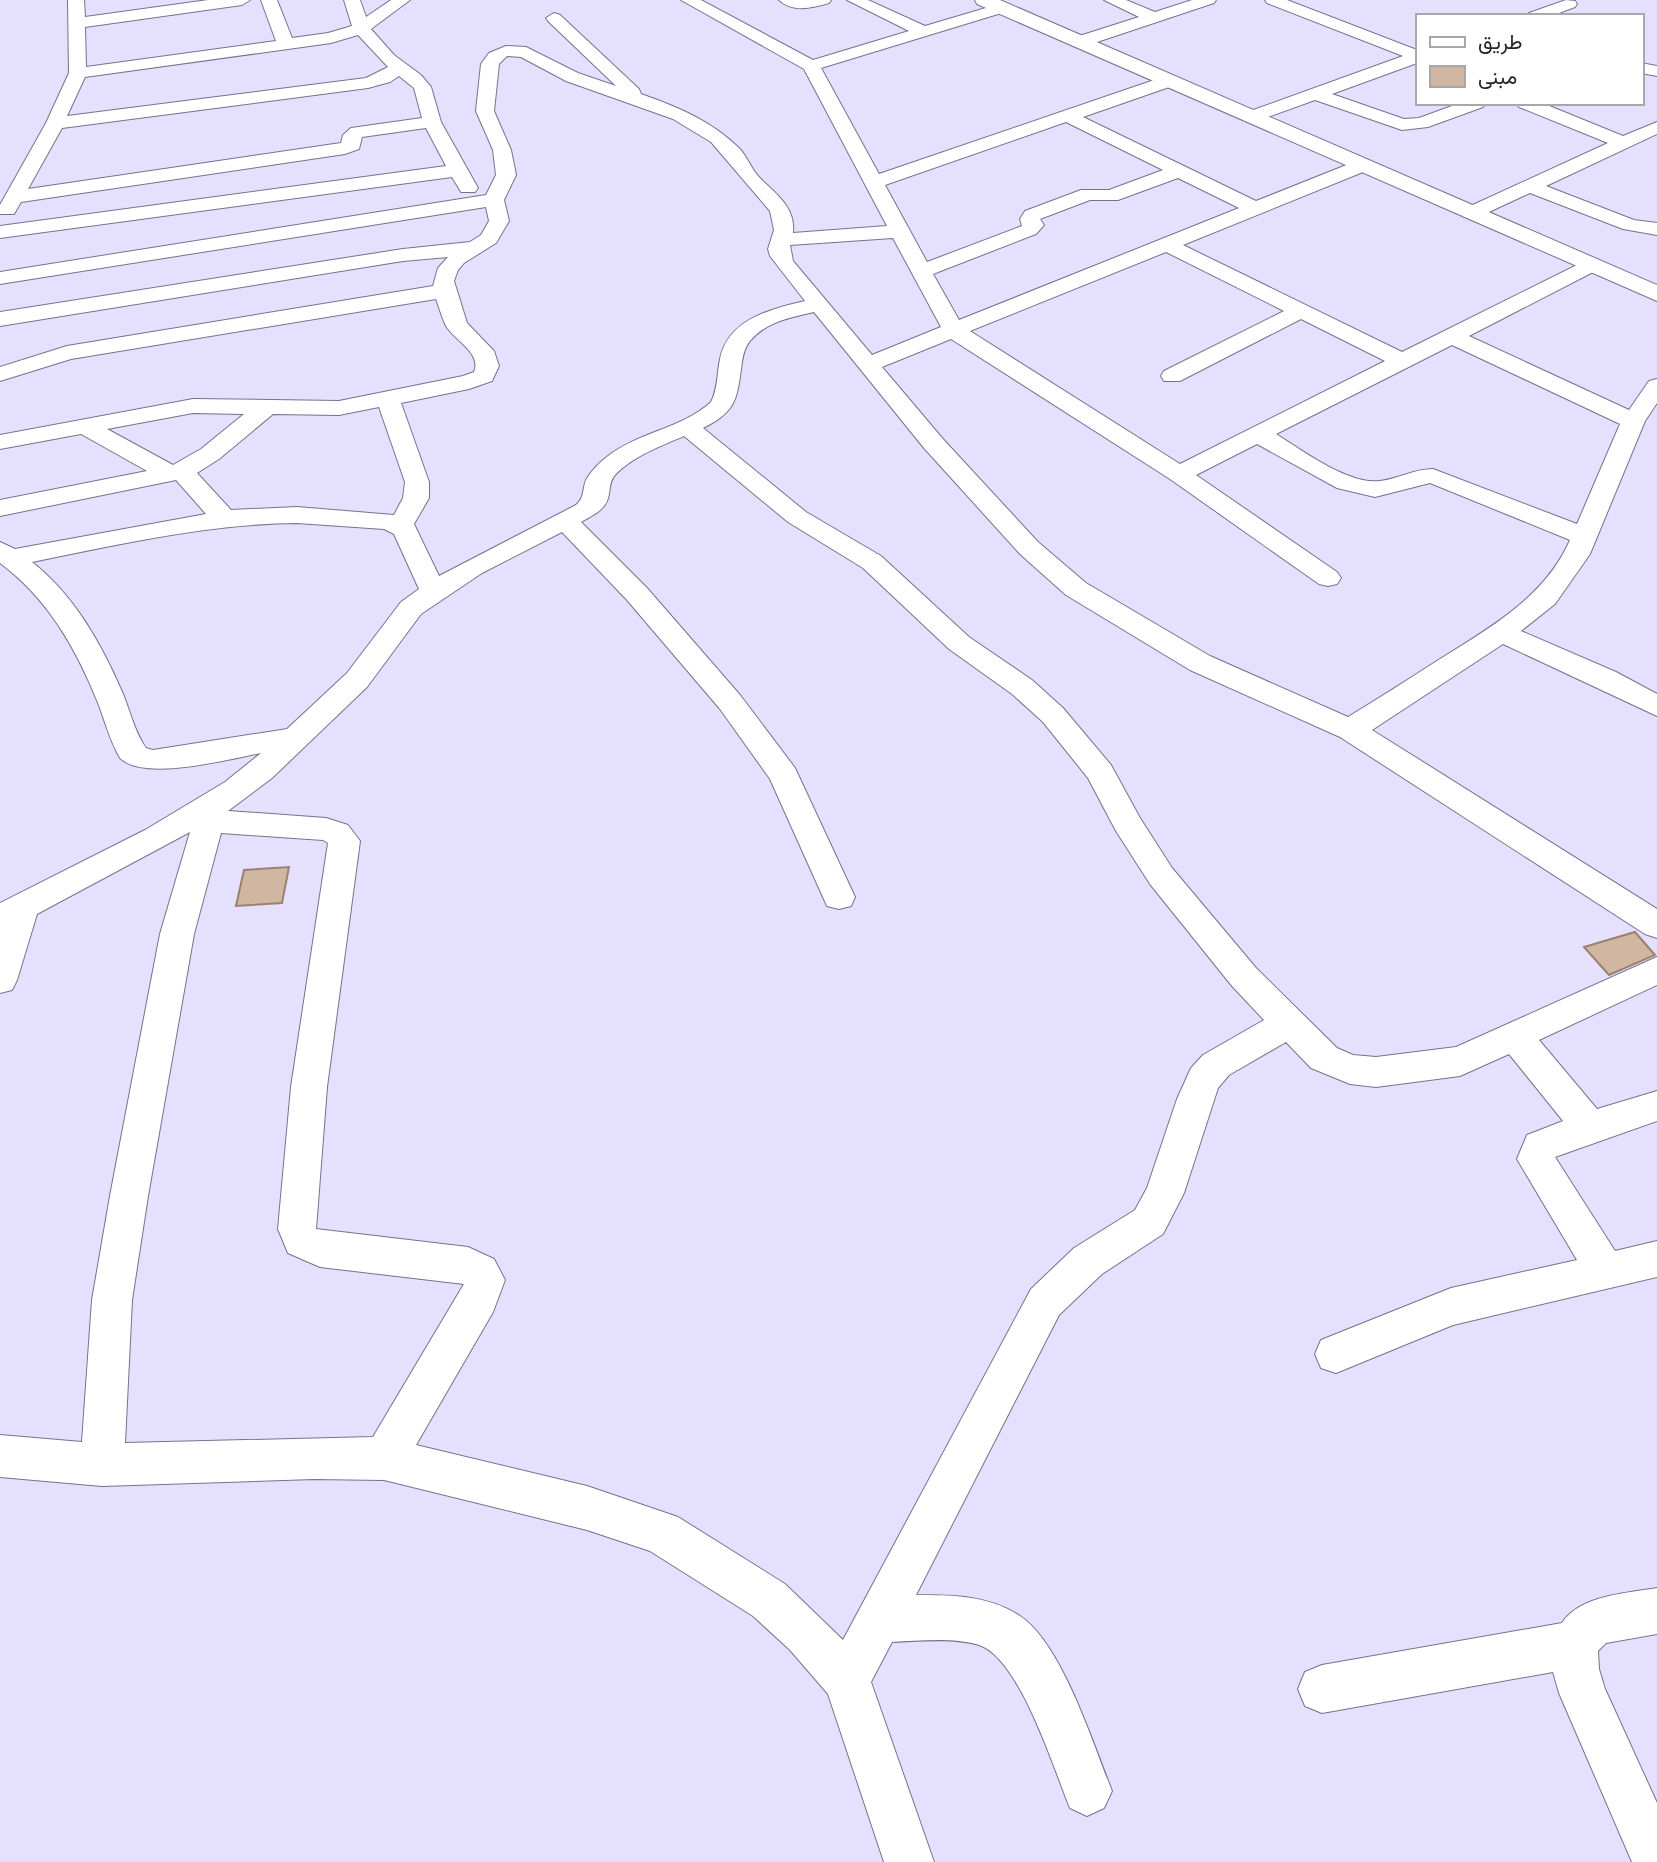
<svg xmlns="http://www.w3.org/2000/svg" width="1657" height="1862" font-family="Figtree,Vazirmatn,sans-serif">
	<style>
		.building { fill: #d1b7a2; stroke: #9b826f; stroke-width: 2 }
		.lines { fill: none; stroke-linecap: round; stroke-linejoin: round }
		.minor-casing { stroke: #77718c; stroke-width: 2 }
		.secondary-casing { stroke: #77718c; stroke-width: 2 }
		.minor { fill: #fff; fill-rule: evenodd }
		.secondary { fill: #fff; fill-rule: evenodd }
	</style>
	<rect width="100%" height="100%" fill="#e6e0ff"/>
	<g class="building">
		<path d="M289,867L282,903L236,906L244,870Z"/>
		<path d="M1635,932L1655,955L1609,975L1584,947Z"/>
	</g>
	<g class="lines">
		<g class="minor-casing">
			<g id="minor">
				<path d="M68,0H84L85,17L208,0H250L242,5L85,27L86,67L276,41L261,0H277L292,38L328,33L352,26L344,0H360L366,17L391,0H410L371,29L394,55L421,75L431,87L441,122L478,188L475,192H461L452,177L0,238V226L446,166L426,128L362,137L359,149L345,154L21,202L14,214H0V205L46,123L69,73ZM358,35L388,67L366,78L67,116L85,77L331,43ZM399,76L414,88L422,118L351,128L343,135L341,143L28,189L62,128L368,88L390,82Z"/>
				<path d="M681,0H701L813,60L909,31L847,0H868L925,26L996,5H1008L1010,8L1008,11L821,68L879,174L1163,77H1175L1178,81L1175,85L1083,117L1256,201L1354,162H1368L1371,166L1368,170L1183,245L1402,352L1583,262H1597L1600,266L1597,270L1469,336L1629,410L1649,381L1657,379V403L1645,421L1590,554L1555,604L1521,631L1616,672L1657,694V716L1503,644L1372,730L1657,909V938L1645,934L1340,737L1190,670L1066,595L1020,554L924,448L814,312C792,317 765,322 750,341C745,347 743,355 742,362C737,397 738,411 703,428L806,512L881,556L969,637L1032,680L1063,708L1111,765L1140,818L1172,868L1256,968L1337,1048L1353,1055L1376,1057L1456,1047L1657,957V985L1539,1040L1597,1109L1657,1091V1121L1555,1157L1615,1251L1657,1241V1277L1453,1325L1336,1373L1321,1368L1315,1354L1321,1340L1451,1288L1577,1260L1517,1159L1527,1135L1563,1121L1509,1054L1460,1076L1376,1087L1350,1084L1311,1068L1286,1042L1229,1075L1218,1088L1184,1193L1163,1234L1102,1274L1059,1315L916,1595C951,1595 989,1595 1020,1616C1062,1644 1093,1744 1112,1791L1104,1808L1087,1816L1070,1808C1054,1770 1020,1658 979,1645C952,1637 919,1641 892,1642L871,1682L934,1862H884L828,1694L790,1650L753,1616L650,1551L587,1530L384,1480L314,1479L102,1486L0,1477V1435L82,1442L92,1300L110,1196L160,934L190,832L37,914L17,980L12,990L0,993V903L145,830L225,782L261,753C229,759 144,782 120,758C110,741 105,721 98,703C76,648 48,599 0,563V542L15,549L206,514L176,480L0,516V500L147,471L81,434L0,449V435L193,399L339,401L463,376L474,372C482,353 455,341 446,326C442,318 439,307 436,299L71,359L0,381V367L67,346L433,286L438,268L448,257L403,261L0,326V312L403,249L470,242L481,235L489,221L486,207L0,284V272L486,195L496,175L493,150L476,111L481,64L489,53L506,46L526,47L578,73L616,86L548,21L546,18L554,13L560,15L639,89L641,94C678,107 712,121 740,149C747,157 751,168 758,176C774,193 796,206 793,233L887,226L804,69ZM507,56L521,57L566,81L673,119L711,142L770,211L774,230L768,249L770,256L805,301C771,309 728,319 720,359C717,373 718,389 711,402C683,428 639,432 608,456C600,462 591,471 586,480C582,490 585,497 576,505L439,576L414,524L429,498V482L401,403L469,389L492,381L499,366L494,351L467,323L454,281L458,270L464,263L496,243L509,221L504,200L516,175L511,150L494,111L499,64ZM1066,122L1163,170L1109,190H1081L1025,211L1020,219L1022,226L927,262L885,185ZM1178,178L1239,208L959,320L933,274L1036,234L1044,225L1040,219L1090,200H1118ZM893,238L941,327L872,355L793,261L790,245ZM1166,252L1284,311L1164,371L1161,376L1164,381H1180L1301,319L1385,361L1180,464L970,331ZM951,339L1170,479L1319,584L1328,586L1337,584L1341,578L1337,572L1196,475L1257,444L1337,488L1375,497L1430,483L1570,540C1546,596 1490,628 1440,659C1409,679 1379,698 1348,717L1210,656L1086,583L1038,542L942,438L882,367ZM1452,345L1620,424L1577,524L1433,469C1414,469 1398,479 1380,481C1348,485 1302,450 1276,434ZM379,407L405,482L403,498L394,515L297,507L231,510L197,473L219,459L273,414L339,415ZM193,413L244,414L201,449L173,465L107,429ZM684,436L788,522L863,568L949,649L1012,694L1043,722L1088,778L1116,831L1150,884L1232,986L1264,1020L1203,1055L1191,1068L1177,1099L1147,1188L1135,1210L1074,1248L1031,1289L843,1640L785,1584L678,1517L587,1486L416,1445L493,1312L505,1280L494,1259L468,1247L316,1229L327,1087L360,841L348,825L326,818L228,811L272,778L367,687L421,614L482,573L562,532L627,600L720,709L770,779L827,906L839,909L851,906L855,897L795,768L740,695L647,588L581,522C590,517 603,511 607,501C611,492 608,483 615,475C633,456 661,446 684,436ZM297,523L384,529L394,534L419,589L401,602L347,673L287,729L153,750L146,748C135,733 130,711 123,694C102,645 75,596 32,562C120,544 207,524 297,523ZM221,833L323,840L328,843L291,1087L278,1229L288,1253L320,1267L464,1284L373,1437L125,1443L132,1300L148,1196L194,934Z"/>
				<path d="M779,0H831L829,3C812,8 793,13 779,0Z"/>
				<path d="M1104,0H1126L1155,12L1192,0H1216L1214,3L1085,46H1073L1071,42L1073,38L1139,17Z"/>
				<path d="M1265,0H1287L1417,50V63L1332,94L1404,119L1419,118L1460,103H1486L1483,107L1428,127L1402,130L1315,100L1257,121H1245L1242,117L1245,113L1403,56L1267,3Z"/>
				<path d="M1566,0L1575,1L1577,4L1575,7L1551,16H1527L1529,13Z"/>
				<path d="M1641,63L1657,66V76L1641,73Z"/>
				<path d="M1516,103H1542L1623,136L1657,122V134L1546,186L1634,220L1657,223V235L1623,229L1530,193L1478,217H1464L1461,213L1464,209L1608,143L1519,107Z"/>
				<path d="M1657,1588V1634L1606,1643L1598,1651L1599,1669L1605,1689L1657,1803V1862H1632L1559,1693L1553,1672L1322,1713L1305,1706L1298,1689L1305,1672L1322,1665L1562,1623C1580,1595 1627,1593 1657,1588Z"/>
			</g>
		</g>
		<g class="secondary-casing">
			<path id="secondary" d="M975,0H1000L1657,285V301L977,4Z"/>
		</g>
		<use href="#minor" class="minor"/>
		<use href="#secondary" class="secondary"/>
	</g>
	<rect x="1416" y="14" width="228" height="91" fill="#ffffff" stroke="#a8a7ac" stroke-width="2"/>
	<rect x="1430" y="37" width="35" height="10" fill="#ffffff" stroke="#a8a7ac" stroke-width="2"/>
	<text x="1478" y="49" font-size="21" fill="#26242f">طريق</text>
	<rect x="1430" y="66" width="35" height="21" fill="#d1b7a2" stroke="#a8a7ac" stroke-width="2"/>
	<text x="1478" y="84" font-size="21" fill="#26242f">مبنى</text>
</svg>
